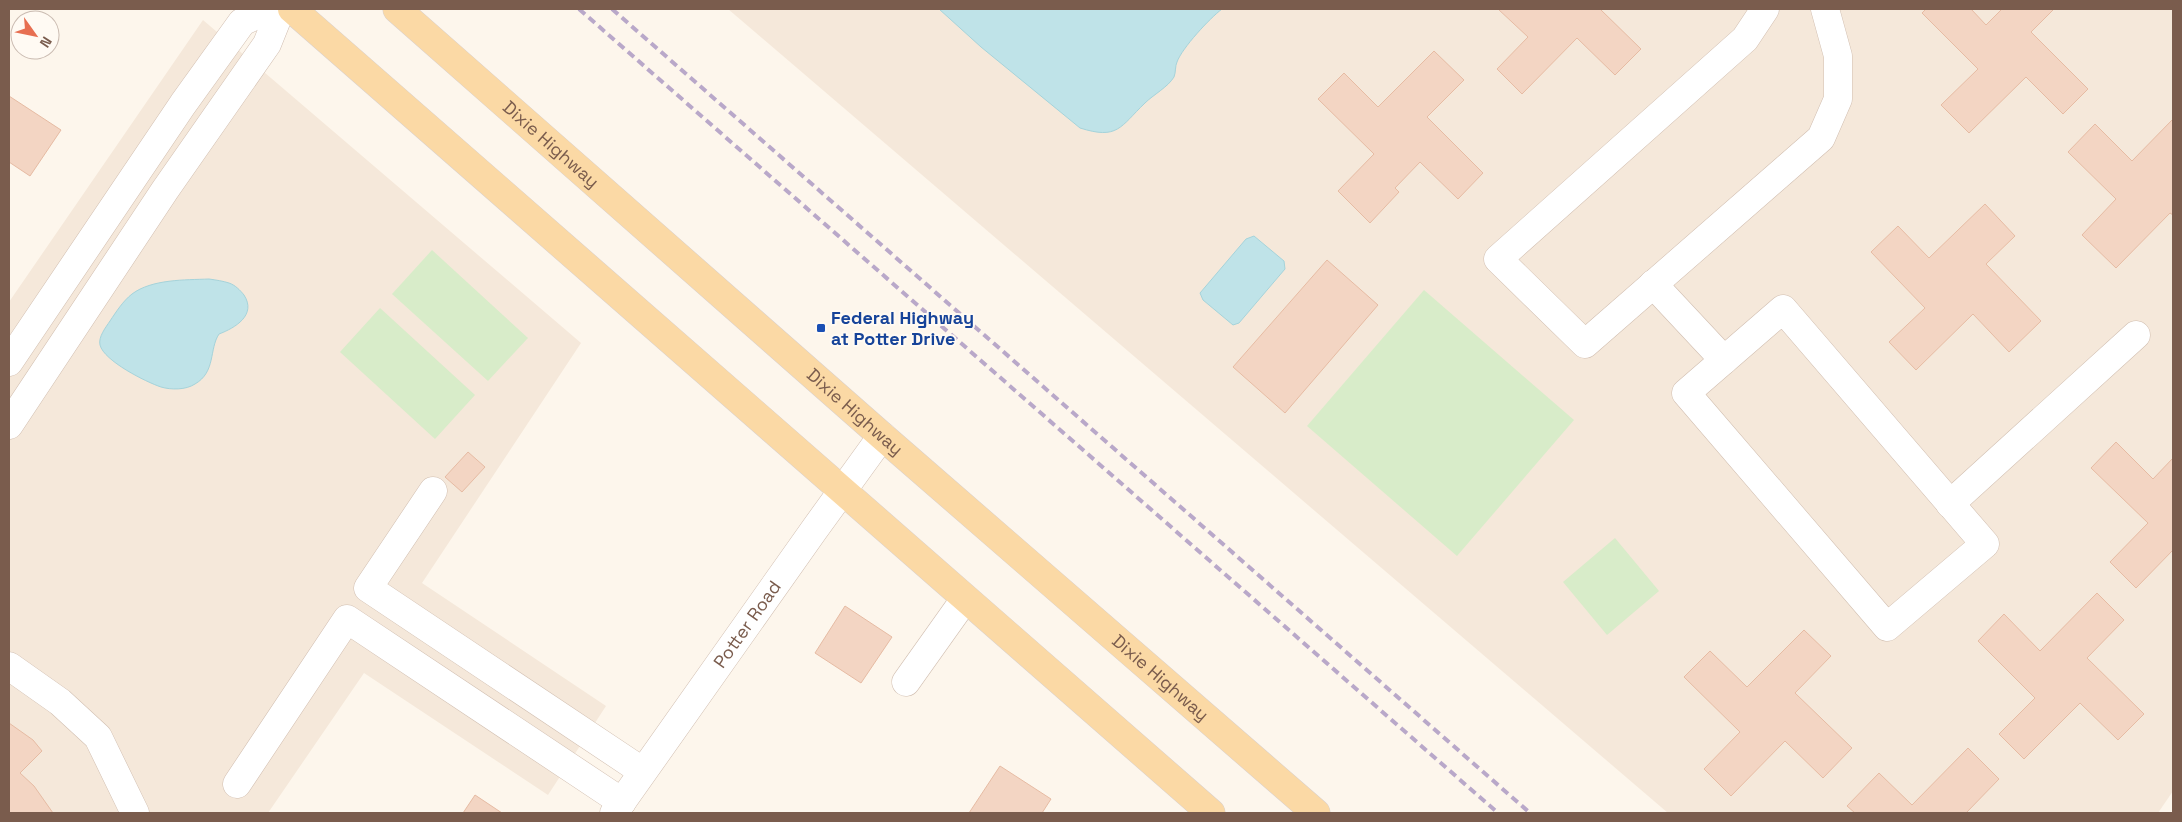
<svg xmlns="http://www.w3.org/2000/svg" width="2182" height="822" font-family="'Space Grotesk',sans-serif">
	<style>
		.residential { fill: #f5e8da }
		.green { fill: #d8ecc9 }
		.water { fill: #bfe3e8; stroke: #a5d3da }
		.building { fill: #f3d5c3; stroke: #e6bba3 }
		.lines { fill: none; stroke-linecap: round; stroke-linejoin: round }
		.minor-casing { stroke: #d1beb0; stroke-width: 29 }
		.major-casing { stroke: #dad1cd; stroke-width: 29 }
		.minor { stroke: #fff; stroke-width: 28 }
		.major { stroke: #fbd9a5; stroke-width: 28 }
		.rail { stroke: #b9a8c9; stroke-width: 4; stroke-dasharray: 8 5; stroke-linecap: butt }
		.transit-dot { fill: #1a4fb4; stroke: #fffaf3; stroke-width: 2 }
		.labels { text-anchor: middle; stroke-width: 4; stroke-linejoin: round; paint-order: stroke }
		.street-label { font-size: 18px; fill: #7a5c4d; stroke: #fffaf3 }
		.transit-label { font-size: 18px; font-weight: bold; fill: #164399; stroke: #fffaf3; text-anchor: start }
	</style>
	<rect width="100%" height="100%" fill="#fdf6ec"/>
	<g class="residential">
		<path d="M728,9H2173V791L2158,813H1668Z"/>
		<path d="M203,20L581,343L422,583L606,706L548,795L364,673L268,813H9V302Z"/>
	</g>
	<g class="green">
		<path d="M432,250L528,338L488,381L392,294Z"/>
		<path d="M1424,290L1574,420L1457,556L1307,426Z"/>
		<path d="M380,308L475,395L435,439L340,352Z"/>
		<path d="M1615,538L1659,591L1607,635L1563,582Z"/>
	</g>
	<g class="water">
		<path d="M939,9H1222C1210,18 1182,48 1177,62C1175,66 1176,72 1174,77C1168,87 1153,95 1145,103C1120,127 1118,140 1080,128L981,47Z"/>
		<path d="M1254,236L1284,261L1285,269L1239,323L1233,325L1203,300L1200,293L1246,239Z"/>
		<path d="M209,279C216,280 223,281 229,283C235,285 240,290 244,295C257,315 235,328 219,334C209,349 216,372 195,384C186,390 171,390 161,387C146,382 104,361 100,345C98,337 106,327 110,321C116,312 123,301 132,294C152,279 185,280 209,279Z"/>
	</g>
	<g class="building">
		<path d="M1498,9H1600L1641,49L1615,75L1577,38L1522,94L1497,69L1528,37Z"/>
		<path d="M1926,9H1971L1986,25L2002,9H2054L2031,32L2088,89L2063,114L2026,77L1969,133L1941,105L1978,69L1922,13Z"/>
		<path d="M1434,51L1464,80L1427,117L1483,173L1458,199L1420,162L1395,188L1399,192L1370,223L1338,191L1374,154L1318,99L1344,73L1378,107Z"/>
		<path d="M9,96L61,130L30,176L9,162Z"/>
		<path d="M2173,119V215L2170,213L2116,268L2082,235L2116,199L2068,152L2095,124L2132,161Z"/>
		<path d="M1985,204L2015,236L1986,264L2041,321L2009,352L1973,314L1916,370L1889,342L1925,308L1871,252L1898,226L1929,258Z"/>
		<path d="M1327,260L1378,305L1285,413L1233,367Z"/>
		<path d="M2116,442L2153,479L2173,458V550L2136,588L2110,562L2148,523L2091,468Z"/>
		<path d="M468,452L485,467L462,492L445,477Z"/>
		<path d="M2097,593L2124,620L2087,658L2144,714L2118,740L2080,703L2024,759L1999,734L2035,698L1978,641L2004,614L2040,651Z"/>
		<path d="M845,606L892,637L861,683L815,653Z"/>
		<path d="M1804,630L1831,656L1795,693L1852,748L1823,778L1785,741L1731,796L1704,769L1740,732L1684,677L1710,651L1747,687Z"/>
		<path d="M9,723L33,740L42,751L20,773L34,786L53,813H9Z"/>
		<path d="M1968,748L1999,779L1966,813H1855L1847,806L1879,773L1912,805Z"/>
		<path d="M1000,766L1051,799L1042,813H969Z"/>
		<path d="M475,795L502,813H463Z"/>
	</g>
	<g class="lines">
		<g class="minor-casing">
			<g id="minor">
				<path d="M1765,9L1745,39L1498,259L1585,344L1821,138L1838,99V56L1825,9"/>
				<path d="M1653,284L1724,360"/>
				<path d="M1783,309L1985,544L1887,627L1686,393Z"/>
				<path d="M9,362L183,104L242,22L269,9"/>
				<path d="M9,425L165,190L267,44L281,9"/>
				<path d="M433,491L368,588L642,771"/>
				<path d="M1950,504L2136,335"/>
				<path d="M9,666L60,702L98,737L135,813"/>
				<path d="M906,682L965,599"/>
				<path d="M237,784L347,619L622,802"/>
				<path id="s1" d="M614,813L814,530L882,436"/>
			</g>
		</g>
		<g class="major-casing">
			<g id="major">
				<path d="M292,9L1211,813"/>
				<path id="s2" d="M397,9L882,436L1316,813"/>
			</g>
		</g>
		<use href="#minor" class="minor"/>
		<use href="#major" class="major"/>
		<g class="rail">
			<path d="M579,9L1498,813"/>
			<path d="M612,9L1530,813"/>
		</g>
	</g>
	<rect class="transit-dot" x="816" y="323" width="10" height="10" rx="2.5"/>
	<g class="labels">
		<g class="street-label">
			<text dy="6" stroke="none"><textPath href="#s2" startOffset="205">Dixie Highway</textPath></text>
			<text dy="6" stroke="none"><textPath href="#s2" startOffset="610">Dixie Highway</textPath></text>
			<text dy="6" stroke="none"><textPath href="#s1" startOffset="231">Potter Road</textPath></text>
			<text dy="6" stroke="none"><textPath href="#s2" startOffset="1015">Dixie Highway</textPath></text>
		</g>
		<g class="transit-label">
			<text x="831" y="324">Federal Highway<tspan x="831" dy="21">at Potter Drive</tspan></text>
		</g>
	</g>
	<rect width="2182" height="822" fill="none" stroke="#7a5c4d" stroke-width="20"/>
	<g transform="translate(35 35) rotate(123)"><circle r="24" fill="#fffaf3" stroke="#cabbb1"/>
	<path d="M0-4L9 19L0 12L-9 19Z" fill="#e76f51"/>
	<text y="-8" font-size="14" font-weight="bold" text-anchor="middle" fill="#7a5c4d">N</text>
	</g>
</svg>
